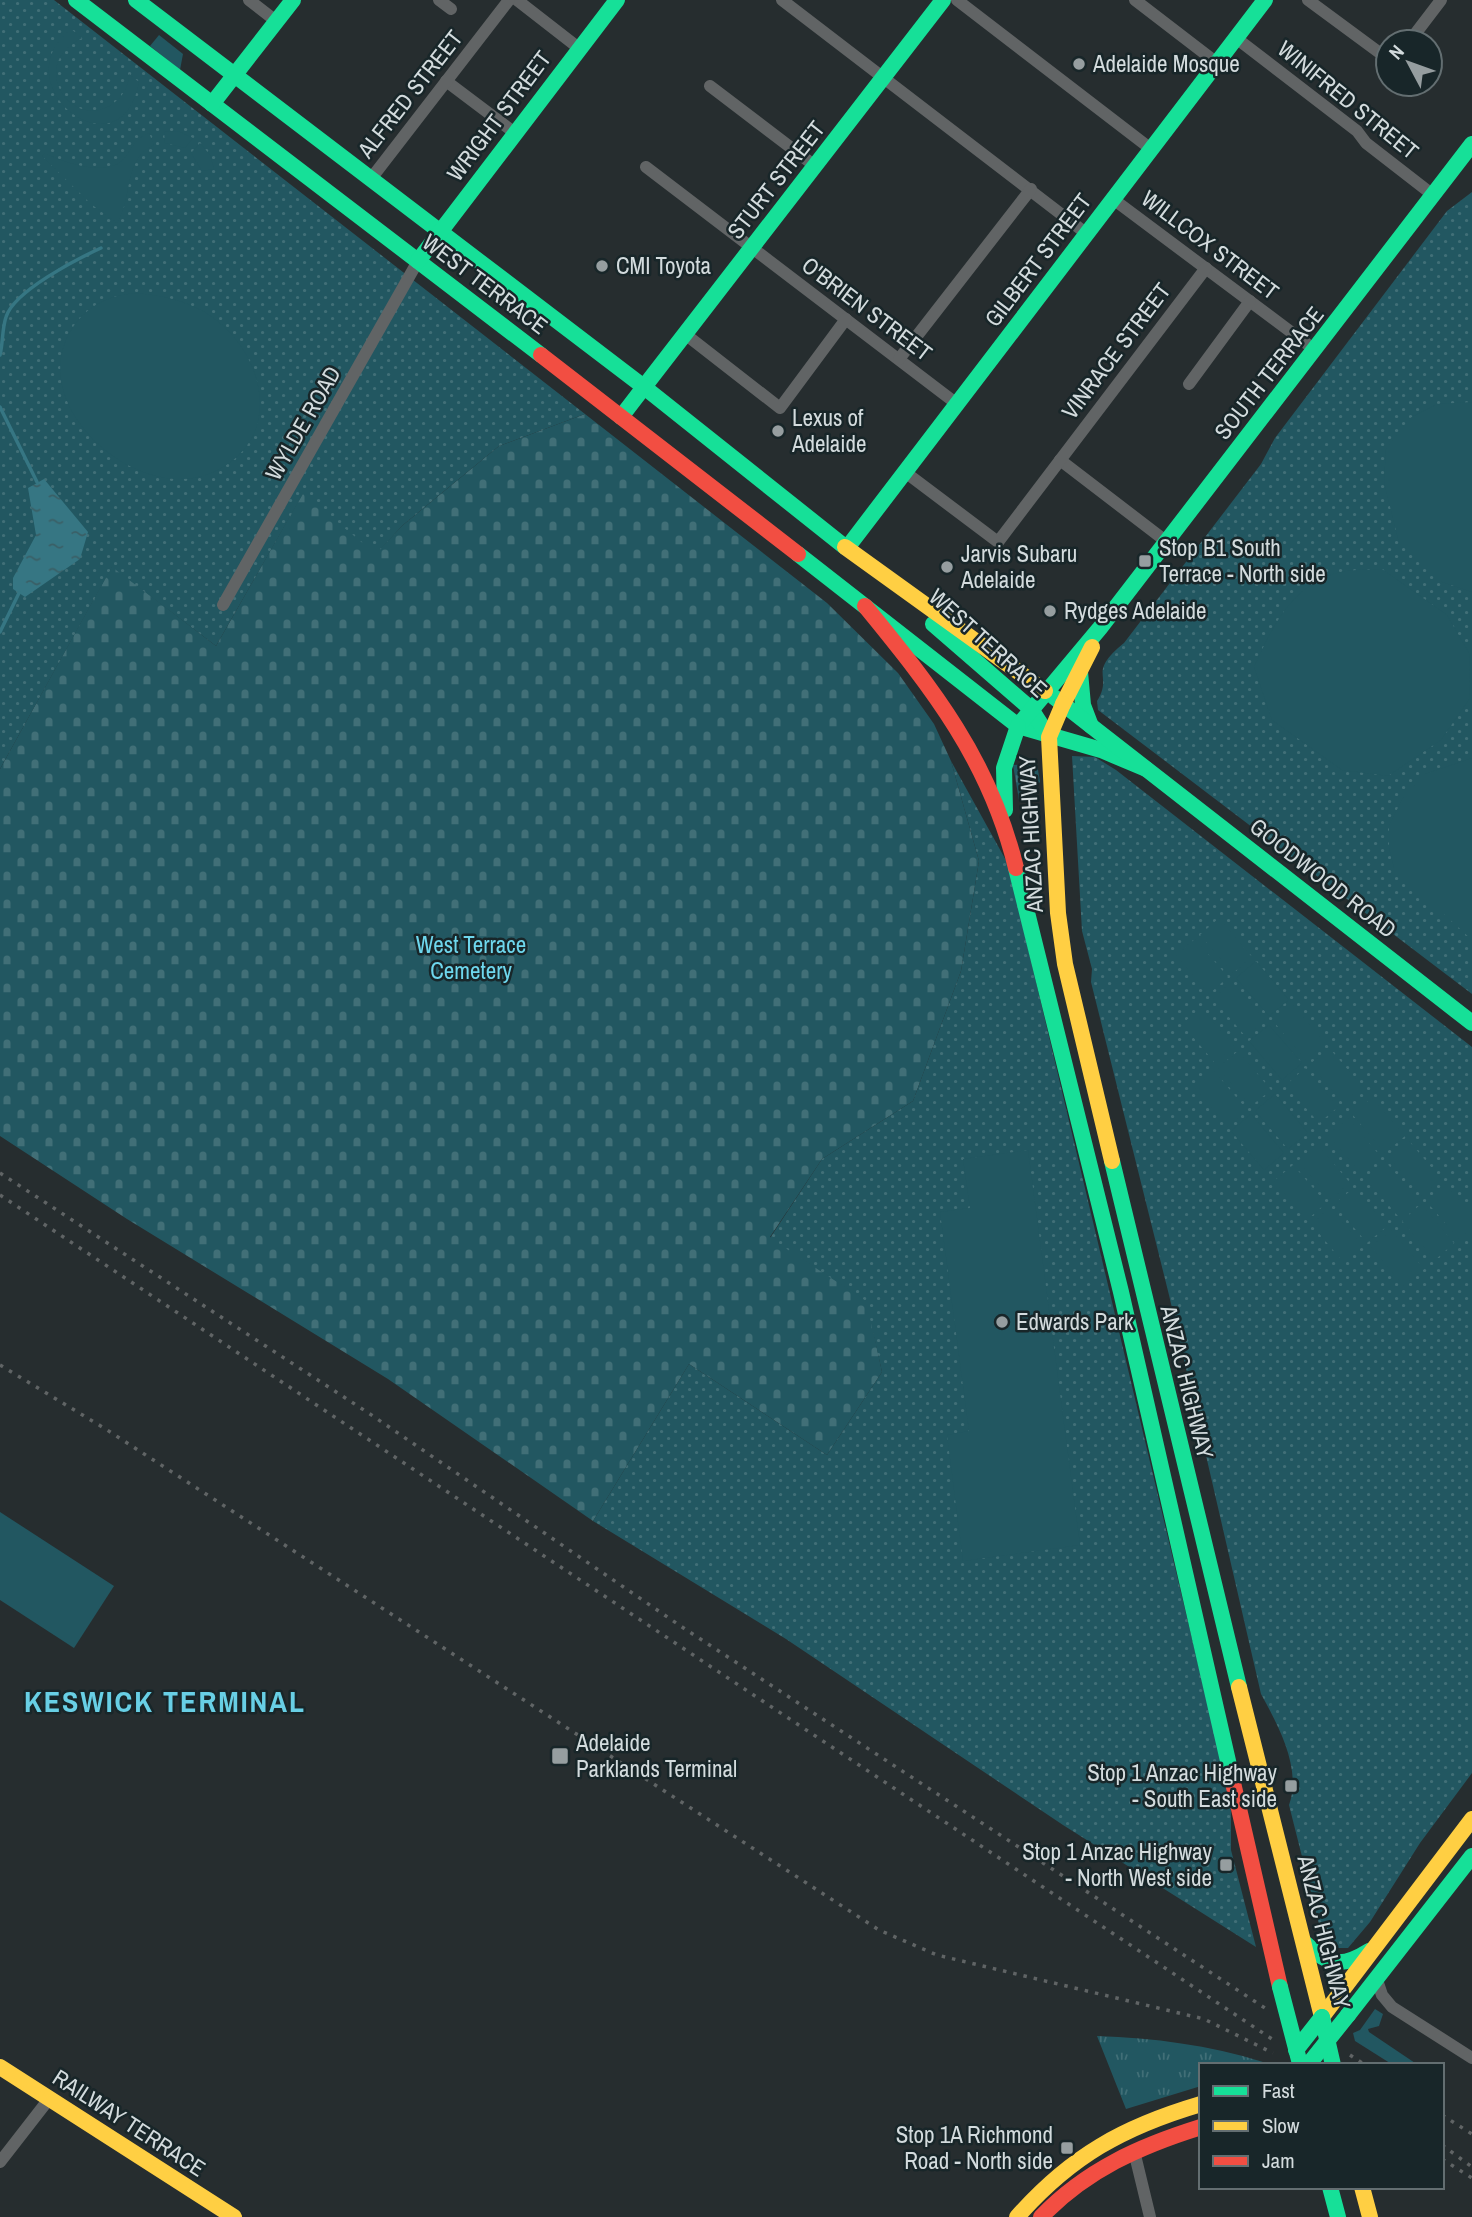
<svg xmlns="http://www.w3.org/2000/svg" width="1472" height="2217" font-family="'Archivo Narrow',sans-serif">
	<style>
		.grass { fill: url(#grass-tufts) }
		.cemetery { fill: url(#cemetery-stones) }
		.park { fill: url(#park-dots) }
		.garden { fill: #225761 }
		.water { fill: url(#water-ripples) }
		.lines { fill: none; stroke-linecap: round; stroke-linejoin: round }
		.stream { stroke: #367683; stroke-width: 3.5 }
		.street { stroke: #616465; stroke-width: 12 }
		.fast { stroke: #16e098; stroke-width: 16 }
		.slow { stroke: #ffcf43; stroke-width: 16 }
		.jam { stroke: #f24e42; stroke-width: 16 }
		.rail { stroke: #606465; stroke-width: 3.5; stroke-dasharray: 3.5 7; stroke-linecap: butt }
		.fast-bridge { stroke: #16e098; stroke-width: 16 }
		.poi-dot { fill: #969ea0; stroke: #182629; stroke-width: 2.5 }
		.labels { text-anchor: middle; stroke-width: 5; stroke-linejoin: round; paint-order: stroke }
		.poi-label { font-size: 23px; fill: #d3dbdd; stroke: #182629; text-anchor: start }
		.street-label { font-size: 23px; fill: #d3dbdd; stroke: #182629 }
		.park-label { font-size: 23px; fill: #6ed7ed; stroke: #182629 }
		.district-label { font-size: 30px; font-weight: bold; letter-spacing: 2px; fill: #68cfe5; stroke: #182629 }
	</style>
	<defs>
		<pattern id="grass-tufts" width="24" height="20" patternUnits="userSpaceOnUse" patternTransform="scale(1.75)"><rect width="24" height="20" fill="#225761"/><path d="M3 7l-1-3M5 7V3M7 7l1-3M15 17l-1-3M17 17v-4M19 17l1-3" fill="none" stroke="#416f77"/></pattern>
		<pattern id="cemetery-stones" width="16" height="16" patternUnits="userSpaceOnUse" patternTransform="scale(1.75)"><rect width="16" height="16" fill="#225761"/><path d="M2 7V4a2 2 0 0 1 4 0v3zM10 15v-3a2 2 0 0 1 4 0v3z" fill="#416f77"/></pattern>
		<pattern id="park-dots" width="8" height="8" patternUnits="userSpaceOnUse" patternTransform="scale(1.75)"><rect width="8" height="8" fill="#225761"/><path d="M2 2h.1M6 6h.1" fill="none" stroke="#416f77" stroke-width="1.8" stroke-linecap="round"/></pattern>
		<pattern id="water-ripples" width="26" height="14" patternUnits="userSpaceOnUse" patternTransform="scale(1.75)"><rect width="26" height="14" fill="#367683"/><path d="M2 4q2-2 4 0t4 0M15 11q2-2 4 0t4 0" fill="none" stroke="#3a5f66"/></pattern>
	</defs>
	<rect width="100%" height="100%" fill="#262d2f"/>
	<g class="grass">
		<path d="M1037,764L1040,782L1019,800L1013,765Z"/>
		<path d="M1097,2036C1154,2038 1209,2045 1263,2062L1259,2065H1201V2086L1126,2109Z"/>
	</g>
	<path class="cemetery" d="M585,414L827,603L898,673L934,724L951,761L979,861L961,971L913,1101L822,1159L770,1237L867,1301L882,1372L827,1455L689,1364L593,1521L388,1379L127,1219L0,1136V769L112,566L216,646L303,493L376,553L403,525L499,446Z"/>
	<g class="park">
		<path d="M0,0H54L585,414L499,446L403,525L376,554L303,494L216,646L112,567L0,769Z"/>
		<path d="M1472,192V994L1098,710L1097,701C1114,674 1086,674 1124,643L1261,464L1275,438L1447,211Z"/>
		<path d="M1072,756L1095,757L1116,770L1472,1047V1773L1420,1843L1370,1922L1348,1948H1334L1320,1928L1289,1805C1302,1769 1279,1727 1261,1694L1169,1295L1091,982L1092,969L1082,931Z"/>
		<path d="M951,761L1008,864L1231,1803V1850L1256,1947L1063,1825L786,1639L593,1521L689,1364L827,1455L882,1372L866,1301L770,1238L822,1159L913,1101L961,971L979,861Z"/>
	</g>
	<g class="garden">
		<path d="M71,29L82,38C25,65 74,135 115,102C124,95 129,85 129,74L139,82C121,179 0,85 71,29Z"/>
		<path d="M159,35L183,54L180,70L150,46Z"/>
		<path d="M164,131L180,132L193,138L185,148L165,143Z"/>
		<path d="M149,133L154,145C123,158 133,198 117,223L91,204L42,156L45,153C62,162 101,175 119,163C131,155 131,140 149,133Z"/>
		<path d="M200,143L210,155L214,169L202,171L191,153Z"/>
		<path d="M135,293C161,295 184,300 206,313C266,350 287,441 211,473C135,505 22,403 73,327C89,304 109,296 135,293Z"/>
		<path d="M1472,402V592L1442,582L1398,539L1384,482L1386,449L1410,418L1437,404Z"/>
		<path d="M1382,569L1447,615L1469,653L1470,698L1441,740L1388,776L1342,770L1272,720L1254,667C1272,628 1289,590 1333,574C1347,569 1367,570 1382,569Z"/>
		<path d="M1472,758V940L1394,868L1389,848V825L1403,798L1425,774Z"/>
		<path d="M1219,918L1252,957L1233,973L1200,935Z"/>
		<path d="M1195,939L1228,977L1209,994L1176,955Z"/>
		<path d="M1256,961L1289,1000L1269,1016L1236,978Z"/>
		<path d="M1232,982L1265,1020L1246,1037L1213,998Z"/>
		<path d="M1293,1005L1325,1043L1306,1060L1273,1021Z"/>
		<path d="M1201,1008L1234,1046L1215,1063L1182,1024Z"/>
		<path d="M1269,1025L1302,1063L1282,1080L1249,1041Z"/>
		<path d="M1329,1048L1362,1086L1343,1103L1310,1064Z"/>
		<path d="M1238,1051L1271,1090L1251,1106L1218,1068Z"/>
		<path d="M1305,1068L1338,1107L1319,1123L1286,1085Z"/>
		<path d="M1214,1071L1247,1110L1228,1127L1195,1088Z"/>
		<path d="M1275,1094L1308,1133L1288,1149L1255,1111Z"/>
		<path d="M1372,1098L1405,1136L1385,1153L1352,1114Z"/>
		<path d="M1251,1114L1284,1153L1264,1170L1231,1131Z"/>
		<path d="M1348,1118L1381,1157L1361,1173L1328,1135Z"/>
		<path d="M1409,1141L1441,1179L1422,1196L1389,1157Z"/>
		<path d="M1317,1144L1350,1183L1331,1199L1298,1161Z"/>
		<path d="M1028,1150L1080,1545L963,1561L947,1435L969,1431L940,1212L970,1208L963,1159Z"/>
		<path d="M1385,1161L1418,1200L1398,1216L1365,1178Z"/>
		<path d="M1293,1165L1326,1203L1307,1220L1274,1181Z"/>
		<path d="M1445,1184L1472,1215V1228L1459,1239L1426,1201Z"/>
		<path d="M1354,1188L1387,1226L1367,1243L1334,1204Z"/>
		<path d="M1421,1204L1454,1243L1435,1260L1402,1221Z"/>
		<path d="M1330,1208L1363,1246L1344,1263L1311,1224Z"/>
		<path d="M1391,1230L1424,1269L1404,1286L1371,1247Z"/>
		<path d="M0,1512L114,1586L74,1648L0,1600Z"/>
		<path d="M1375,2009L1383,2014L1379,2026L1368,2029L1369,2032L1418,2065H1393L1355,2041L1353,2033L1360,2030Z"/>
	</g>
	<path class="water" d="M44,479L88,532L80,559L25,597L13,589V578L36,535L28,488Z"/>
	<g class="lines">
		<g class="stream">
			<path d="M0,355C3,343 2,329 6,317C14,291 77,259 101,248"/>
			<path d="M0,407L37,482"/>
			<path d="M0,632L19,593"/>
		</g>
		<g class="street">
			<path d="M249,0L276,21"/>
			<path d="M439,0L451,9"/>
			<path d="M517,0L580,49"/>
			<path d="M782,0L1087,234"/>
			<path d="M957,0L1151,149"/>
			<path d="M1135,0L1217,63"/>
			<path d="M1308,0L1388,59"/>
			<path d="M1236,38L1357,131L1366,143L1433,195"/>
			<path d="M1409,42L1441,0"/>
			<path d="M446,81L515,133"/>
			<path d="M710,86L815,166"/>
			<path d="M646,167L957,404"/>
			<path d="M370,180L509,0"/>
			<path d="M1113,199L1315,350"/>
			<path d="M685,334L780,408L846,319"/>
			<path d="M899,359L1031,189"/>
			<path d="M1189,384L1250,301"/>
			<path d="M1060,460L1167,542"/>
			<path d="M905,472L998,542L1206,268"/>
			<path d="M223,605L418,261"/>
			<path d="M1377,1980L1382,1995L1392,2007L1472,2058"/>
			<path d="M1134,2151L1150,2217"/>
			<path d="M0,2162L49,2099"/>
		</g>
		<g class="fast">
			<path d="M76,0L541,355"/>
			<path d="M136,0L644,387L845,547"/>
			<path d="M212,104L293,0"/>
			<path d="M418,261L617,0"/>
			<path d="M644,387L943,0"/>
			<path d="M621,417L644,387"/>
			<path d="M847,548L1265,0"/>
			<path d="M798,554L1018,726L1101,750L1146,769"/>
			<path d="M933,624L1031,709L1049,737"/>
			<path d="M1080,672L1083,705L1091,726"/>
			<path d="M1054,697L1472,1023"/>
			<path d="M1022,721L1100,628L1472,144"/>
			<path d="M1005,810L1004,768L1018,726"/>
			<path d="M1016,868L1121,1292L1231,1774"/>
			<path d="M1112,1161L1239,1687"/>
			<path d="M1306,1944C1329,1966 1342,1968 1369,1951"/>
			<path d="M1348,2015L1472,1856"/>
			<path d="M1330,2187L1338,2217"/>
		</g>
		<g class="slow">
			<path d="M845,547L1045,691"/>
			<path d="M1063,704L1092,647"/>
			<path d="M1063,704L1049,737L1058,913L1065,964L1112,1161"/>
			<path d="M1239,1687L1322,2017"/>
			<path d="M1322,2017L1472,1819"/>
			<path d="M0,2067L234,2217"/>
			<path d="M1362,2187L1370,2217"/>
			<path d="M1017,2217C1071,2156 1123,2127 1201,2104"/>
		</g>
		<g class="jam">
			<path d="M541,355L798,554"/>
			<path d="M865,606C933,689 990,761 1016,868"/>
			<path d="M1231,1774L1280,1987"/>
			<path d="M1041,2217C1086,2170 1140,2146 1201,2127"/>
		</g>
		<g class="rail">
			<path d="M0,1173L370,1414L685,1629L1268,2010"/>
			<path d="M0,1195L1275,2041"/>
			<path d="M0,1365L104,1428L879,1930L937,1955L1204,2019L1273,2053"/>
			<path d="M1350,2055L1365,2065"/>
			<path d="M1442,2115L1472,2134"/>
			<path d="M1442,2145L1472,2167"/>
			<path d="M1442,2159L1472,2178"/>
		</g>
		<g class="fast-bridge">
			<path d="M1280,1987L1299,2060"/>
			<path d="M1322,2017L1333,2065"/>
			<path d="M1296,2050L1322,2017"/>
			<path d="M1308,2065L1348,2015"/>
		</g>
	</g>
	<g class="poi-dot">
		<circle cx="1079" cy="64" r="7"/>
		<circle cx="602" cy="266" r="7"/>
		<circle cx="778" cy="431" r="7"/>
		<rect x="1138" y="554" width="14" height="14" rx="3.5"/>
		<circle cx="947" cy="567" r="7"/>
		<circle cx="1050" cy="611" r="7"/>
		<circle cx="1002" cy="1322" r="7"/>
		<rect x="551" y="1747" width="18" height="18" rx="3.5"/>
		<rect x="1284" y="1779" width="14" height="14" rx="3.5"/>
		<rect x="1219" y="1858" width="14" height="14" rx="3.5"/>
		<rect x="1060" y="2141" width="14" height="14" rx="3.5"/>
	</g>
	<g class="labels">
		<g class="poi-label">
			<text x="1093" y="72">Adelaide Mosque</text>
			<text x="616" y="274">CMI Toyota</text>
			<text x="792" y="426">Lexus of<tspan x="792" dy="26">Adelaide</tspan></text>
			<text x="1159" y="556">Stop B1 South<tspan x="1159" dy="26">Terrace - North side</tspan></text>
			<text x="961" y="562">Jarvis Subaru<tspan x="961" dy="26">Adelaide</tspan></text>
			<text x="1064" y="619">Rydges Adelaide</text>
			<text x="1016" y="1330">Edwards Park</text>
			<text x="576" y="1751">Adelaide<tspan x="576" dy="26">Parklands Terminal</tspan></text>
			<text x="1277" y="1781" text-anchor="end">Stop 1 Anzac Highway<tspan x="1277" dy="26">- South East side</tspan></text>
			<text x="1212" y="1860" text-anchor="end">Stop 1 Anzac Highway<tspan x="1212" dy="26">- North West side</tspan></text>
			<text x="1053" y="2143" text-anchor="end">Stop 1A Richmond<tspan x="1053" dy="26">Road - North side</tspan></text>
		</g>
		<g class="street-label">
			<text transform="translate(410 94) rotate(-52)" y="8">ALFRED STREET</text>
			<text transform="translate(1348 100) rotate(39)" y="8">WINIFRED STREET</text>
			<text transform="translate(499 116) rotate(-53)" y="8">WRIGHT STREET</text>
			<text transform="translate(776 180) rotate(-52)" y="8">STURT STREET</text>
			<text transform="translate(1210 245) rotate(37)" y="8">WILLCOX STREET</text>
			<text transform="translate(1038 260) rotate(-53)" y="8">GILBERT STREET</text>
			<text transform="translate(485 284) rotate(37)" y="8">WEST TERRACE</text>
			<text transform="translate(867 309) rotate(37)" y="8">O'BRIEN STREET</text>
			<text transform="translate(1116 351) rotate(-53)" y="8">VINRACE STREET</text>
			<text transform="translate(1269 373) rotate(-52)" y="8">SOUTH TERRACE</text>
			<text transform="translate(303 423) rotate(-60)" y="8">WYLDE ROAD</text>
			<text transform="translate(988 643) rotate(42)" y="8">WEST TERRACE</text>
			<text transform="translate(1031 834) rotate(-93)" y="8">ANZAC HIGHWAY</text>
			<text transform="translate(1323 878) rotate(38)" y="8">GOODWOOD ROAD</text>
			<text transform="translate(1187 1382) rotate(76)" y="8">ANZAC HIGHWAY</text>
			<text transform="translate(1324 1932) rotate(76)" y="8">ANZAC HIGHWAY</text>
			<text transform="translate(129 2123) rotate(33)" y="8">RAILWAY TERRACE</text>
		</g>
		<g class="park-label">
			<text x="471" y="953">West Terrace<tspan x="471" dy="26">Cemetery</tspan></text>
		</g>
		<g class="district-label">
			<text x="165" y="1712">KESWICK TERMINAL</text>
		</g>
	</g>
	<rect x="1199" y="2063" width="245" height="126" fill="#182629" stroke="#636e71" stroke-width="2"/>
	<rect x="1213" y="2086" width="35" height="10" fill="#16e098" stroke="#636e71" stroke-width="2"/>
	<text x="1262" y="2098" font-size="21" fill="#d3dbdd">Fast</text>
	<rect x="1213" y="2121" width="35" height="10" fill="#ffcf43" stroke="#636e71" stroke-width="2"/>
	<text x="1262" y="2133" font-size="21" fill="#d3dbdd">Slow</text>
	<rect x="1213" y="2156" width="35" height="10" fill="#f24e42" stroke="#636e71" stroke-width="2"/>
	<text x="1262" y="2168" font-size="21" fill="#d3dbdd">Jam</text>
	<g transform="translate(1409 63) rotate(311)"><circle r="33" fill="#182629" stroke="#636e71" stroke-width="2"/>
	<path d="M0-5L12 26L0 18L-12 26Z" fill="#969ea0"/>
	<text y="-10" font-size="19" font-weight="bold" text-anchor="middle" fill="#d3dbdd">N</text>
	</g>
</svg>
